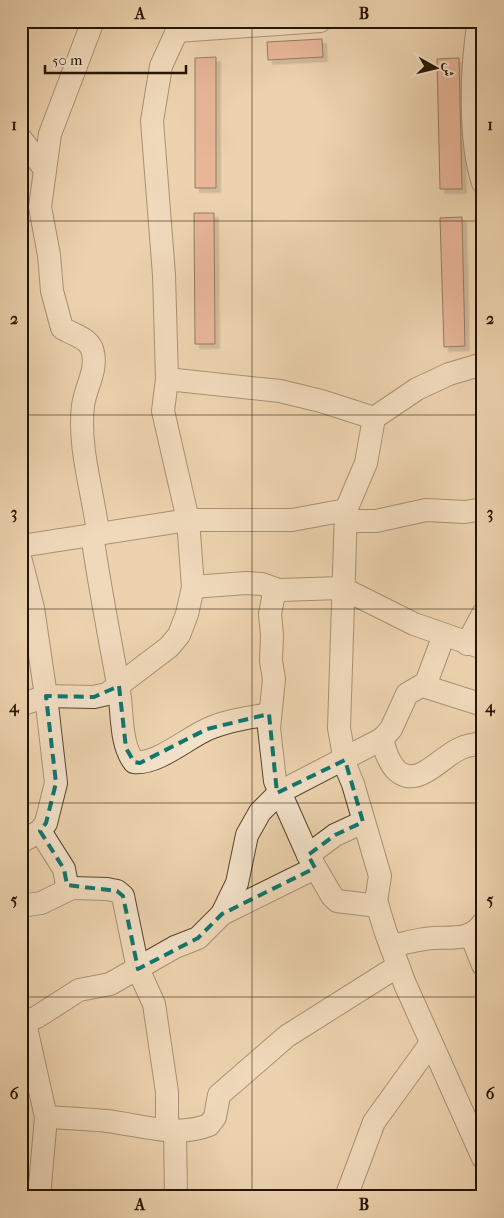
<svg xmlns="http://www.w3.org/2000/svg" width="504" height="1218" font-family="'IM FELL French Canon',Amiri,serif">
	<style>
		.building { fill: #e2927f; stroke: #261600; filter: url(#shadow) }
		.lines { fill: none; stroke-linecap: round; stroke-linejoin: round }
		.minor-casing { stroke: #58452c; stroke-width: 24 }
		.minor { stroke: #f3e2ca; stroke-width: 22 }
		.marked { fill: none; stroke: #0f766e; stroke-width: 4; stroke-dasharray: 10 6; stroke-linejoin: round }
		.grid { fill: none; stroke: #261600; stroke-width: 1; stroke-opacity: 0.55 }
		.neatline { fill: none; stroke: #261600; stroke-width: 2 }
		.grid-label { font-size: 16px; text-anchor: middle; font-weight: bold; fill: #261600 }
	</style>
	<defs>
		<filter id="shadow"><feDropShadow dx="4.5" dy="4.5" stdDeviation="0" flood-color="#0004"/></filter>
	</defs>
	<rect width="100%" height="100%" fill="#ecd2ae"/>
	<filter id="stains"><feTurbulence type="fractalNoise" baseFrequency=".004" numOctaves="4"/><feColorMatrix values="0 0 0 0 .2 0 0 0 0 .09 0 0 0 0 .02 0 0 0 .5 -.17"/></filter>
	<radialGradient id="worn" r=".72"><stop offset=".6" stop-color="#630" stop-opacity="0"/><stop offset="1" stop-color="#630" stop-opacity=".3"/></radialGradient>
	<g class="building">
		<path d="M322,39L323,57L268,60L267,42Z"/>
		<path d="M216,57V188H195V58Z"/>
		<path d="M459,58L462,189H440L437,59Z"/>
		<path d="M194,213H214L215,344H195Z"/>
		<path d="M462,217L465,346L444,347L440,218Z"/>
	</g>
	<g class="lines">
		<g class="minor-casing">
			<g id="minor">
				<path d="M93,21L50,134L40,207L49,255L52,291L62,328C73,335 91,338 93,353C97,372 85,388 83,406C78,447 93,492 98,533"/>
				<path d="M479,21C471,65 469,141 483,183"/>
				<path d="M177,31L320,21"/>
				<path d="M21,139L44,168"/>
				<path d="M483,364L449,374L417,389L374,418L366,463L346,510L339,728L346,767L353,784L380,876L376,901L386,933L405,984L483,1158"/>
				<path d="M167,379L280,391L321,401L374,418"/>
				<path d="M346,521H376L426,510L465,512L483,509"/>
				<path d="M92,534C99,584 109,634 118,684C123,709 119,742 134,762C157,765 187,738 208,729C228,720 249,718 269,714"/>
				<path d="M21,546L188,520H292L346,510"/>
				<path d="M21,561L33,608L46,696L56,783L46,823L40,831L21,842"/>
				<path d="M193,587L246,583L262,584L279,590L342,588L414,624L483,648"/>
				<path d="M279,590L273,598L270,614L272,635L271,661L274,679L269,728L275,781L308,855L332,896L337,901L378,906"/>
				<path d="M467,644L483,614"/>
				<path d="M423,686L483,705"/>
				<path d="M21,705L46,696L94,697L107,694L169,647L179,635L187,614L193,587L188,520L163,411L167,379L164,275L152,121L161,66L177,31L175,21"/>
				<path d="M382,739C387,760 398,787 425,772C445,761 456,743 483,744"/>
				<path d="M40,831L64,869L67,885L72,888"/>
				<path d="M308,855L335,835L363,822"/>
				<path d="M21,906L41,903L72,888L107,889L117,891L123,896L138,969L154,1004L167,1092V1129"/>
				<path d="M222,914L237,883L247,835L260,812L280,792L382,739L391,729L407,694L426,683L444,635"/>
				<path d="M471,935L483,965"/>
				<path d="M391,946C405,943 419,939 433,938C452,937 471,941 483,923"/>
				<path d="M25,1023L46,1117L39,1197"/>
				<path d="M21,1024L37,1017L79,990L110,984L175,947L198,938L222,914L315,868"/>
				<path d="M46,1117C66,1118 87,1119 107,1121C141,1125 176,1138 209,1125L215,1117L219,1095L287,1036L398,966"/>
				<path d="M175,1130L176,1197"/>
				<path d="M346,1197L374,1122L431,1043"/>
			</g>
		</g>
		<use href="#minor" class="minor"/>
	</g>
	<path d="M0 0H504V1218H0ZM119,686L126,748L134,762L140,763L207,729L269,714L277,793L345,760L363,822L335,835L308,855L315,868L222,914L198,938L138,969L123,896L117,891L67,885L64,869L40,831L46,823L56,783L46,696L94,697Z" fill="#ecd2ae" fill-opacity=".55" fill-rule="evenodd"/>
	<path class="marked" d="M119,686L126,748L134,762L140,763L207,729L269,714L277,793L345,760L363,822L335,835L308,855L315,868L222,914L198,938L138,969L123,896L117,891L67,885L64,869L40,831L46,823L56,783L46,696L94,697Z"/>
	<path class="grid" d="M252,21V1197M21,221H483M21,415H483M21,609H483M21,803H483M21,997H483"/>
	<rect width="504" height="1218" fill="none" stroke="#ecd2ae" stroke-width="55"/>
	<g transform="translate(436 68) rotate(98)" stroke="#f3e2ca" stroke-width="4" paint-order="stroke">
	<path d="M0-4L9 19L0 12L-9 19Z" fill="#261600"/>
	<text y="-8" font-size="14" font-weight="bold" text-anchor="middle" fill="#261600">ش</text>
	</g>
	<path d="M45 65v8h141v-8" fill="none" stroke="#261600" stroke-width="2.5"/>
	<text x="52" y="65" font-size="15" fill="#261600" stroke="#f3e2ca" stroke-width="4" paint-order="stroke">50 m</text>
	<rect x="28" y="28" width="448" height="1162" class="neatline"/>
	<g class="grid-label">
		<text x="140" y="19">A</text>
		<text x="364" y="19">B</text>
		<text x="14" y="130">1</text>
		<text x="490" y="130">1</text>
		<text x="14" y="324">2</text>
		<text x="490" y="324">2</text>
		<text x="14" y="518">3</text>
		<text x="490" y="518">3</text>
		<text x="14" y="712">4</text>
		<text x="490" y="712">4</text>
		<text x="14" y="905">5</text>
		<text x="490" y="905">5</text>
		<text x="14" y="1099">6</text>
		<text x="490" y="1099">6</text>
		<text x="140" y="1210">A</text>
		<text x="364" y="1210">B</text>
	</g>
	<rect width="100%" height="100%" filter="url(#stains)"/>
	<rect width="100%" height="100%" fill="url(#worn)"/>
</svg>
